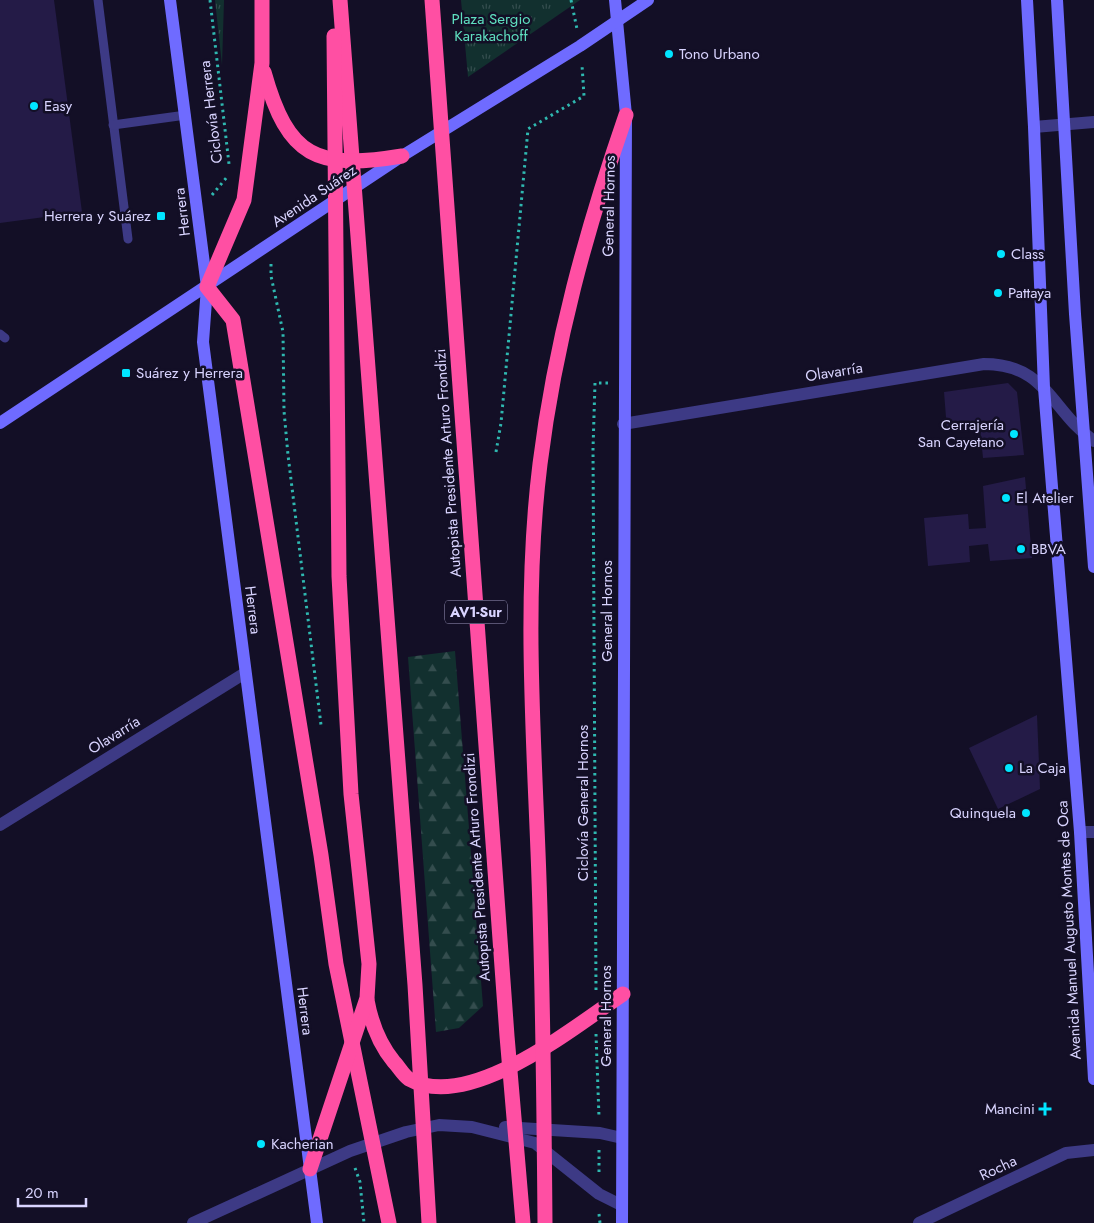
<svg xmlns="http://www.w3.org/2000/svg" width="1094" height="1223" font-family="Jost,sans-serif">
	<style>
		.grass { fill: url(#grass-tufts) }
		.forest { fill: url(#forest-firs) }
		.building { fill: #241b47 }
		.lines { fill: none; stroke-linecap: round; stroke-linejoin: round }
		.path { stroke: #2fb8b0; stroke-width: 3; stroke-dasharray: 2.5 4; stroke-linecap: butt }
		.lane { stroke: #3d3a85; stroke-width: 9 }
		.street { stroke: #3d3a85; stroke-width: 12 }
		.secondary { stroke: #6f6bff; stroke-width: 12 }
		.highway { stroke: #ff4fa3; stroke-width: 15 }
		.poi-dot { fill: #00e5ff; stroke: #130f26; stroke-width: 2 }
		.labels { text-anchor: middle; stroke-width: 5; stroke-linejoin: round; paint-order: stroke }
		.shield { fill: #130f26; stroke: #9e99be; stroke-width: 1 }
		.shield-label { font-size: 14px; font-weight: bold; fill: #d9d4ff }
		.park-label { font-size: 15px; fill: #5fe0c0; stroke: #130f26 }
		.poi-label { font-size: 15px; fill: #d9d4ff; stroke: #130f26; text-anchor: start }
		.street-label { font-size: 15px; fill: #d9d4ff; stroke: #130f26 }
	</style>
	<defs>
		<pattern id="grass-tufts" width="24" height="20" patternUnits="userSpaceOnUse" patternTransform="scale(1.25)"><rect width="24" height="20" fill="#12302f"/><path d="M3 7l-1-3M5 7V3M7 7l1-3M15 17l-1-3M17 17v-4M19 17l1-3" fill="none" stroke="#344d4e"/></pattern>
		<pattern id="forest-firs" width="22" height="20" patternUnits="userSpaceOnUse" patternTransform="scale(1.25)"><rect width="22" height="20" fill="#12302f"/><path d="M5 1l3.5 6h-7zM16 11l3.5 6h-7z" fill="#344d4e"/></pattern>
	</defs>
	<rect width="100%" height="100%" fill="#130f26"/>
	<g class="grass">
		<path d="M215,0H224L222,65Z"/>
		<path d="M461,0H580L468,77Z"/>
	</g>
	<path class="forest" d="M455,651L483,1006L459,1028L436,1032L408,657Z"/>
	<g class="building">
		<path d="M0,0H54L82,212L0,223Z"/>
		<path d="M1008,383L1017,392L1024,455L983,458L980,428L947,430L944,392Z"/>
		<path d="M1025,477L1032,558L990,561L988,544L969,546L970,562L928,566L924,518L968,514L969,529L986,528L983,486Z"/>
		<path d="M1037,715L1040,789L998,809L969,748Z"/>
	</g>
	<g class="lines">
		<g class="path">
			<path d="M210,0L229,164"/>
			<path d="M571,0L577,29"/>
			<path d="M212,195L227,177"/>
			<path d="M271,264V276L283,332L284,411L288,455L321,725"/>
			<path d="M496,452L501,423L528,129L584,96L582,65"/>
			<path d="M596,990L593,449L595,383H609"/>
			<path d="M596,1034L599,1117"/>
			<path d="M355,1168L360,1182L364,1223"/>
			<path d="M599,1172V1149"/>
			<path d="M599,1214L600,1223"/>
		</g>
		<g class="lane">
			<path d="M98,0L128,239"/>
			<path d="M113,125L186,115"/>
			<path d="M0,334L5,338"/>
		</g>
		<g class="street">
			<path d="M1034,127L1094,122"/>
			<path d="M623,424L984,364C1047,364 1051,411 1094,441"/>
			<path d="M0,825L245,673"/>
			<path d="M1080,832H1094"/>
			<path d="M505,1127L600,1133L622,1138"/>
			<path d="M193,1223L350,1151L406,1132L439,1125L472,1127L535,1143L599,1194L621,1205"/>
			<path d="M919,1223L1066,1153L1094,1150"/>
		</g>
		<g class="secondary">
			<path d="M170,0L207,287L203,342L317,1223"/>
			<path d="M615,0L626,115L622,1223"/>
			<path d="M1027,0L1034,127L1044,388L1080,832L1094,1079"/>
			<path d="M1057,0L1075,314L1094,567"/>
			<path d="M0,423L402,156L580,46L648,0"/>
		</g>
		<g class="highway">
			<path d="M262,0V63L244,200L207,287L233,320L321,855L336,964L389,1223"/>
			<path d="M340,0L415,985L429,1223"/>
			<path d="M432,0L507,1036L523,1223"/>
			<path d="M264,72C288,158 317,170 402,156"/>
			<path d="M367,1000C371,1022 380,1045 394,1062C399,1067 403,1075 409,1079C469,1113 574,1027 623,994"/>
			<path d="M310,1169L367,998L369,964L351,794L339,576L334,36"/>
			<path d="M545,1223C544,1099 543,975 538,852C533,723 524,593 540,464C555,343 586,231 626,115"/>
		</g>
	</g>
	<g class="poi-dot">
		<circle cx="669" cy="54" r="5"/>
		<circle cx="34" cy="106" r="5"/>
		<rect x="156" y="211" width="10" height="10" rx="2.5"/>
		<circle cx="1001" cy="254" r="5"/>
		<circle cx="998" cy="293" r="5"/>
		<rect x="121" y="368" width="10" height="10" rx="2.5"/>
		<circle cx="1014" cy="434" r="5"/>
		<circle cx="1006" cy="498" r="5"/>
		<circle cx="1021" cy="549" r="5"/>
		<circle cx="1009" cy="768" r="5"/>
		<circle cx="1026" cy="813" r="5"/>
		<path d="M1042.5 1101.5h5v5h5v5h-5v5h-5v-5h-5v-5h5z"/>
		<circle cx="261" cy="1144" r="5"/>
	</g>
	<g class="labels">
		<rect class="shield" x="445" y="600.5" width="62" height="23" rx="4"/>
		<g class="shield-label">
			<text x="476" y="617">AV1-Sur</text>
		</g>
		<g class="park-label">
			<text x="491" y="24">Plaza Sergio<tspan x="491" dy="17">Karakachoff</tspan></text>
		</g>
		<g class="poi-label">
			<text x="679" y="59">Tono Urbano</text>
			<text x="44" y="111">Easy</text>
			<text x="151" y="221" text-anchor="end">Herrera y Suárez</text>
			<text x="1011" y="259">Class</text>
			<text x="1008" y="298">Pattaya</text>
			<text x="136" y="378">Suárez y Herrera</text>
			<text x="1004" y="430" text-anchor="end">Cerrajería<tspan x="1004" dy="17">San Cayetano</tspan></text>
			<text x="1016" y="503">El Atelier</text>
			<text x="1031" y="554">BBVA</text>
			<text x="1019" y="773">La Caja</text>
			<text x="1016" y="818" text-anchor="end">Quinquela</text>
			<text x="1035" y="1114" text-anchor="end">Mancini</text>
			<text x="271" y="1149">Kacherian</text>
		</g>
		<g class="street-label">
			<text transform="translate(211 112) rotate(-97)" y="5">Ciclovía Herrera</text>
			<text transform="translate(314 196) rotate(-34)" y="5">Avenida Suárez</text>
			<text transform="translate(609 206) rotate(-89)" y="5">General Hornos</text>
			<text transform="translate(182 212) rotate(-97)" y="5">Herrera</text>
			<text transform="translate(834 372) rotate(-9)" y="5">Olavarría</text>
			<text transform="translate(448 463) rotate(-94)" y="5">Autopista Presidente Arturo Frondizi</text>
			<text transform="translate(253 610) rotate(83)" y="5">Herrera</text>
			<text transform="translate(607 611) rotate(-90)" y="5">General Hornos</text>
			<text transform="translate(114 735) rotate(-32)" y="5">Olavarría</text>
			<text transform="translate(583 803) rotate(-90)" y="5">Ciclovía General Hornos</text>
			<text transform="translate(477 867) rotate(-94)" y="5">Autopista Presidente Arturo Frondizi</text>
			<text transform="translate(1069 930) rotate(-93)" y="5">Avenida Manuel Augusto Montes de Oca</text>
			<text transform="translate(305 1011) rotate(83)" y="5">Herrera</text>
			<text transform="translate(606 1016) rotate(-90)" y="5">General Hornos</text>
			<text transform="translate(998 1168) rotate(-25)" y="5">Rocha</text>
		</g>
	</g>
	<path d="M18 1198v8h68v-8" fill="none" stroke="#d9d4ff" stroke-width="2.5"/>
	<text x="25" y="1198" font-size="15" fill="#d9d4ff" stroke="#130f26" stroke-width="4" paint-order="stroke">20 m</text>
</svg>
